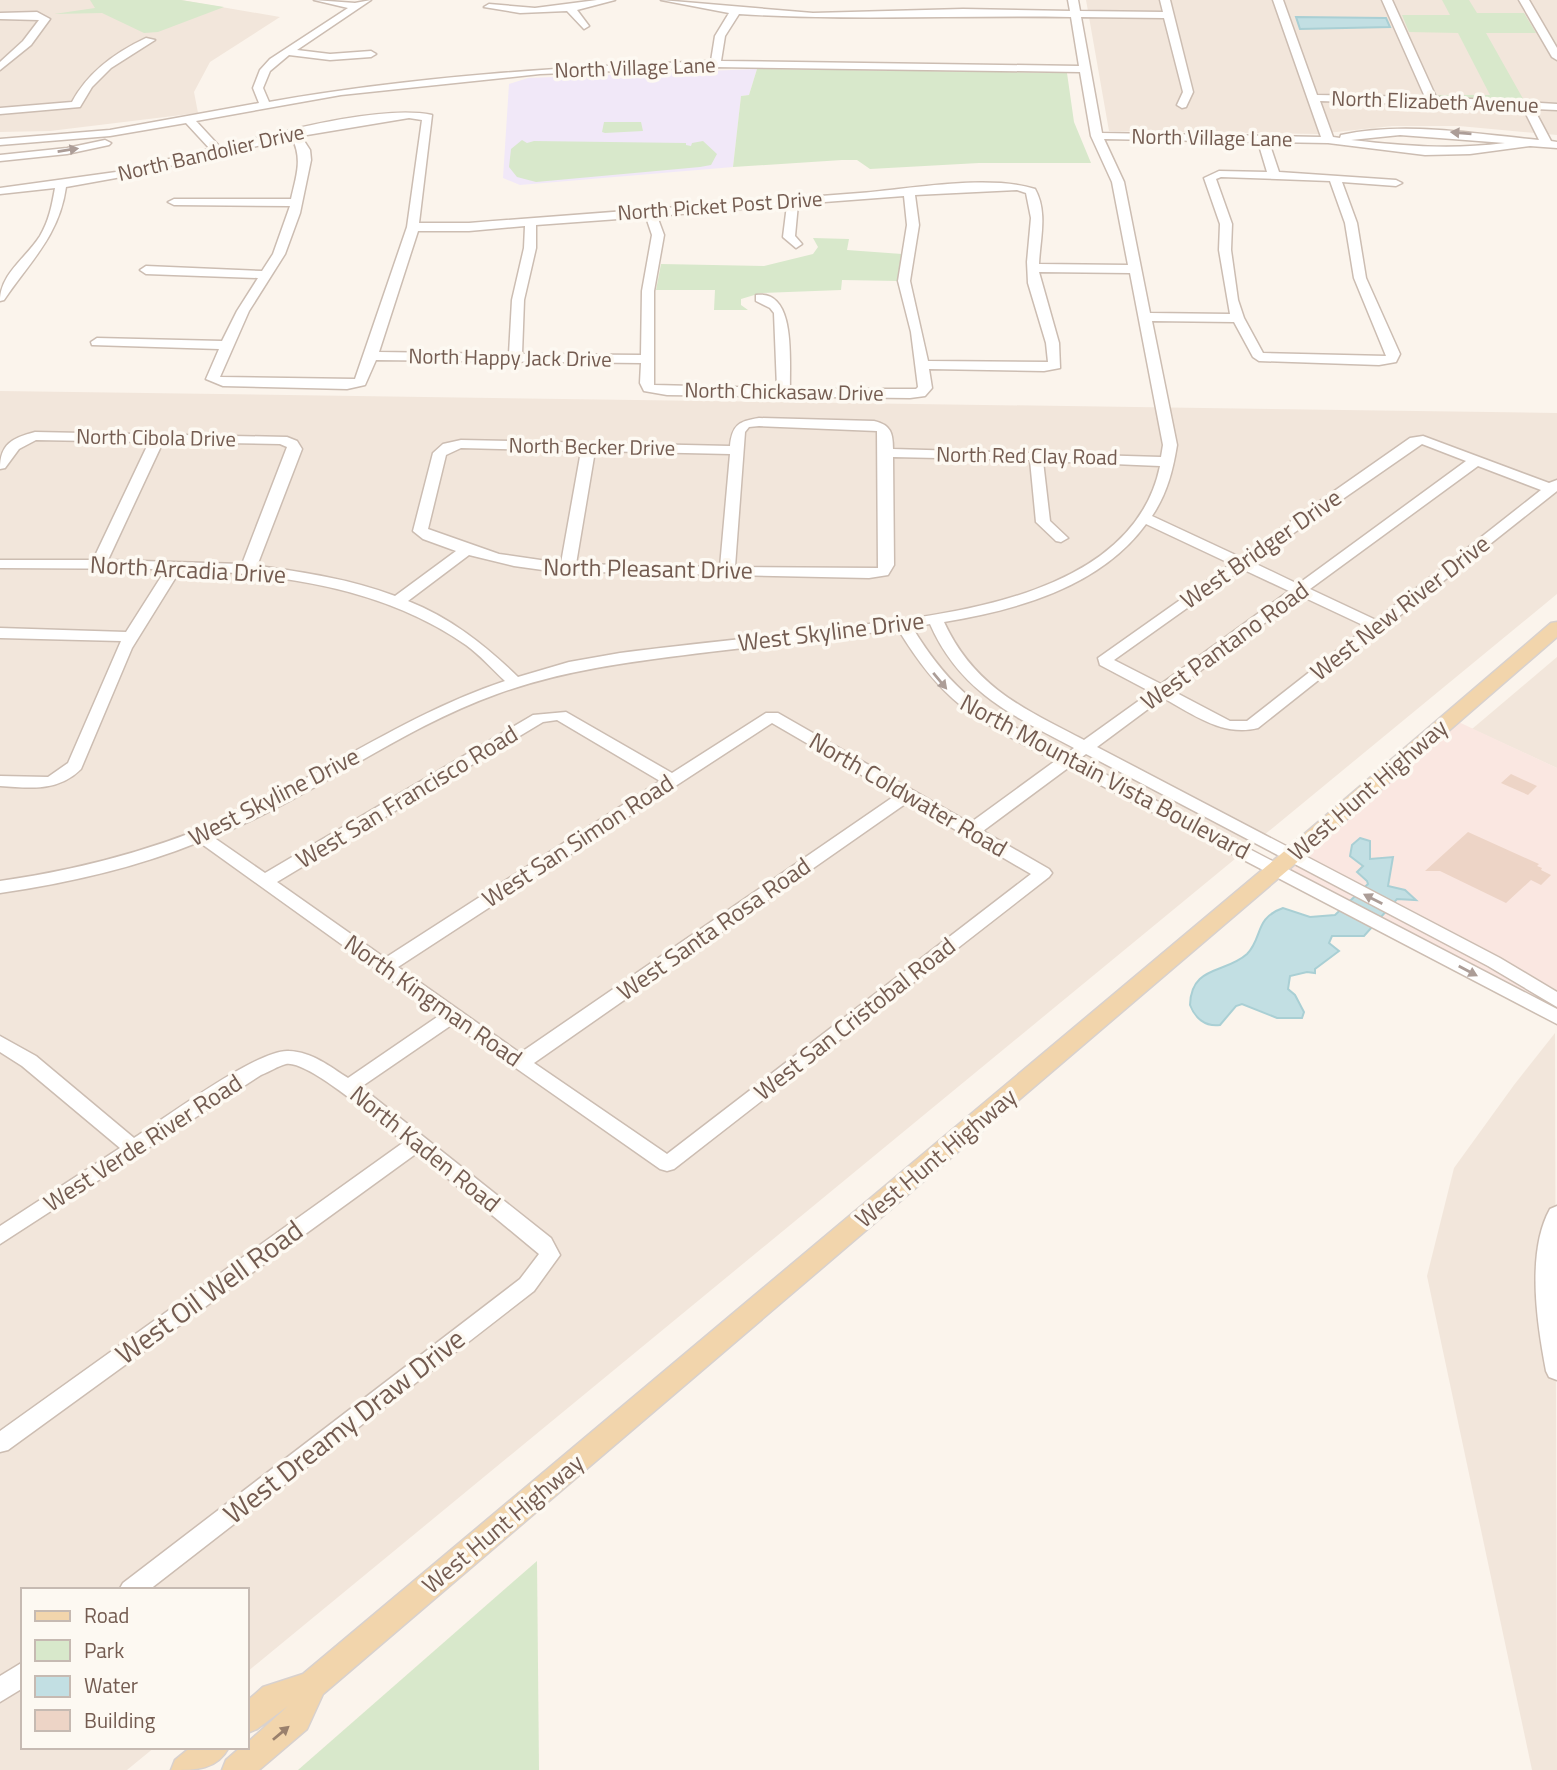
<svg xmlns="http://www.w3.org/2000/svg" width="1557" height="1770" font-family="'Titillium Web',sans-serif">
	<style>
		.residential { fill: #f2e6db }
		.commercial { fill: #fae7e1 }
		.education { fill: #f1e8f8 }
		.green { fill: #d8e8cb }
		.water { fill: #c2dfe3; stroke: #a9cfd4; stroke-width: 2 }
		.building { fill: #edd4c6 }
		.lines { fill: none; stroke-linecap: round; stroke-linejoin: round }
		.minor-casing { stroke: #ccbdb2; stroke-width: 3 }
		.major-casing { stroke: #d8d1ce; stroke-width: 3 }
		.minor { fill: #fff; fill-rule: evenodd }
		.major { fill: #f2d5ac; fill-rule: evenodd }
		.oneway { fill: #ac9d97 }
		.oneway2 { fill: #9a806c }
		.labels { text-anchor: middle; stroke-width: 7; stroke-linejoin: round; paint-order: stroke }
		.far-street-label { font-size: 21px; fill: #745c51; stroke: #fdf9f2 }
		.street-label { font-size: 24px; fill: #745c51; stroke: #fdf9f2 }
		.near-street-label { font-size: 28px; fill: #745c51; stroke: #fdf9f2 }
	</style>
	<rect width="100%" height="100%" fill="#fbf4ec"/>
	<g class="residential">
		<path d="M0,0H181L280,17L210,62L194,92L198,113L50,131L0,132Z"/>
		<path d="M1086,0H1557V135L1459,126H1392L1318,134L1109,131Z"/>
		<path d="M0,391L1557,413V594L247,1672V1590H23V1747H155L127,1770H0Z"/>
		<path d="M1557,657V768L1472,729Z"/>
		<path d="M1555,1033L1557,1770H1532L1427,1276L1454,1168L1514,1085Z"/>
	</g>
	<path class="commercial" d="M1450,718L1557,768V1010L1525,991L1281,865Z"/>
	<path class="education" d="M757,69L749,95L741,96L733,167L520,185L503,178L509,84L528,78Z"/>
	<g class="green">
		<path d="M90,0H181L224,7L158,32L144,33L102,13L54,14L95,8Z"/>
		<path d="M1442,0H1469L1477,13H1524L1536,33H1486L1526,104L1439,98L1438,95H1490L1458,33L1409,32L1402,15H1450Z"/>
		<path d="M757,69L1067,73L1074,122L1091,163H979L870,169L857,160H842L733,167L741,96L749,95Z"/>
		<path d="M604,122H641L643,131L605,133L602,132Z"/>
		<path d="M522,140L527,143L534,141L686,143V145L691,146L692,143L703,141L717,154L711,165L700,167L536,182L517,177L509,167L511,149Z"/>
		<path d="M813,238L849,239L847,250L902,254L899,281L842,280L841,290L761,293L741,299V305L748,310H714L715,290H656L661,264L764,266L813,254L818,247Z"/>
		<path d="M537,1561L539,1770H298Z"/>
	</g>
	<g class="water">
		<path d="M1296,17L1386,18L1390,27L1300,29Z"/>
		<path d="M1360,838L1370,841V859L1393,857L1388,886L1405,890L1416,900L1397,899L1364,936H1332L1329,943L1339,951L1315,969V973L1307,972L1290,976L1288,989L1295,995L1304,1012L1302,1018H1277L1242,1004L1236,1006L1220,1025C1205,1027 1195,1018 1190,1005C1191,965 1225,974 1247,954C1263,938 1254,918 1283,908L1310,917L1335,915L1368,884L1367,881L1357,872L1363,866L1350,856L1352,845Z"/>
	</g>
	<g class="building">
		<path d="M1511,774L1537,786L1528,795L1501,783Z"/>
		<path d="M1468,832L1539,864L1537,866L1542,868L1541,870L1551,875L1541,885L1531,880L1506,903L1440,871H1425Z"/>
	</g>
	<g class="lines">
		<g class="minor-casing">
			<g id="minor">
				<path d="M314,0L355,3L371,0L297,50L330,54L371,51L376,54L371,57L330,60L289,55L270,71L263,88L269,102C415,76 563,67 711,61L715,36L729,13L661,0L813,13L963,9L1070,11L1068,0H1078L1080,11L1163,12L1160,0H1170L1193,92L1186,107L1182,108L1177,105L1183,92L1164,18L1081,17L1102,133L1321,137L1273,0H1283L1317,95L1425,97L1382,0H1392L1436,97L1557,104V110L1534,109L1551,141L1557,142V148L1530,146L1470,154L1425,155L1328,143L1269,142L1279,172L1396,180L1402,183L1396,186L1342,182L1357,223L1366,278L1400,354L1396,362L1379,365L1259,361L1253,357L1234,322L1152,321L1177,445C1173,470 1167,494 1152,516L1240,557L1410,438L1423,436L1549,483L1557,480V491L1258,728C1222,737 1193,714 1163,698L1097,747L1500,958L1557,992V1007L1488,966L1086,754L1078,760L1557,1009V1024L1068,768L983,831L1049,869L1052,873L1049,877L674,1169L667,1171L660,1169L453,1024L361,1087L551,1238L560,1255L534,1291L149,1590H119L123,1583L520,1279L539,1254L417,1153L8,1450L0,1452V1431L404,1142C384,1126 309,1060 286,1064C278,1066 269,1072 261,1075L0,1244V1226L120,1148L22,1066L0,1052V1036L36,1056L134,1138C164,1119 259,1048 289,1051C312,1052 329,1066 348,1078L440,1015L199,842C135,868 68,883 0,893V881C92,868 180,843 263,801C344,760 418,710 505,681C492,669 480,655 466,645C381,586 281,575 181,569L132,648L81,769C58,792 30,788 0,786V776L48,777L68,763L121,641L0,638V628L126,632L166,569L0,568V560H93L149,442L36,440L19,449L5,468L0,469C0,444 12,438 35,432L287,437L297,441L302,449L257,566C304,572 350,579 395,596L456,551L423,539L413,531L433,453L443,444L461,440L730,446C732,425 739,421 759,418L874,421C891,425 893,433 893,449L1161,457L1163,445L1130,273L1039,272L1059,343L1060,368L1044,371L929,369L932,388L925,396L910,398L667,395L644,391L640,383L641,363L376,360L365,385L347,389L223,386L206,379L219,349L92,345L91,342L97,338L222,341L237,311L258,278L146,274L140,270L146,266L262,271L273,254L290,206L174,205L168,202L174,199H291C296,177 303,159 292,138L116,178L66,187C59,236 31,260 4,300L0,301C0,274 26,258 40,236C49,221 52,205 55,188L0,194V188L116,172L210,149L186,123L110,136L0,145V139L110,130L259,103L253,88L260,70L270,59L348,8ZM739,14C849,21 960,15 1071,17L1079,66L721,61L725,36ZM716,67L1080,72L1091,136L1112,182L1128,265L1039,264C1040,239 1048,212 1035,189C989,174 909,189 860,193C730,203 600,213 469,223H419L432,115C380,104 274,134 220,147L196,121L341,95L540,74ZM1320,101L1523,108L1539,140C1474,134 1406,121 1341,135L1340,138L1333,137ZM409,118L422,120L407,227L355,379L220,377L249,311L285,254L300,213L311,160L310,150L301,136ZM1400,135L1505,143C1450,150 1405,146 1351,140ZM1104,139L1258,142L1267,172L1219,171L1204,178L1220,224L1219,250L1230,314L1150,313L1124,182ZM1221,177L1330,181L1345,223L1354,278L1386,356L1263,353L1244,318L1238,300L1231,250L1232,224L1216,179ZM1017,190L1026,193L1031,218L1027,262L1028,283L1046,343L1048,362L928,361L910,281L919,225L915,195ZM904,196L907,225L898,281L911,332L918,387L916,389H790C789,362 797,289 756,295V301L770,308L774,313L777,388L654,385V291L664,235L657,216L787,205L783,237L796,248L802,244L795,236L798,204ZM646,217L652,235L642,291L641,355L522,354L524,300L536,248V225ZM525,226L524,248L512,300L509,354L379,352L418,231H469ZM759,426L877,431L878,568L735,567L745,432L749,427ZM163,442L280,444L287,447L242,564L108,560ZM1422,444L1466,461L1298,584L1252,562ZM461,448L581,451L561,563L499,554L428,529L446,455ZM595,451L730,454L720,567L576,564ZM893,457L1030,460L1036,522L1056,541L1061,542L1068,538L1050,521L1043,461L1160,466C1132,602 935,616 825,629C757,638 688,644 620,653L569,662L518,677C485,645 451,618 408,601L469,555L514,566L550,571L869,578L888,575L894,565ZM1478,466L1541,490L1376,620L1310,589ZM1146,524L1231,564L1098,658L1100,665L1151,692L1084,740C1024,709 974,687 944,622C1017,610 1100,587 1146,524ZM1242,569L1289,591L1161,684L1114,660ZM1301,596L1367,627L1247,721H1230L1173,691ZM930,624C960,692 1012,715 1074,748L1066,754C991,715 958,702 912,627ZM898,629C945,707 978,720 1055,761L970,823L778,713H766L672,773L566,712L533,715L265,873L213,837C312,798 397,730 497,694C566,669 636,661 709,652C772,645 835,638 898,629ZM557,720L660,781L385,958L277,882L543,722ZM772,723L896,795L520,1053L398,967ZM908,802L1031,874L667,1154L534,1063Z"/>
				<path d="M597,0H615L577,10L589,26L584,29L567,11L520,13L484,7L489,4L535,8Z"/>
				<path d="M1519,0H1529L1557,48V60L1552,57Z"/>
				<path d="M37,12L50,19L31,45L0,70V62L23,41L39,20L0,19V13Z"/>
				<path d="M146,38L155,40L111,68L92,87L80,107L0,114V108L72,102C88,72 116,52 146,38Z"/>
				<path d="M105,140L111,143L109,145L67,154L0,161V155L67,148Z"/>
				<path d="M1557,1206V1380L1549,1377L1546,1371C1537,1324 1526,1252 1550,1209Z"/>
				<path d="M23,1662V1688L0,1702V1676Z"/>
			</g>
		</g>
		<g class="major-casing">
			<g id="major">
				<path d="M1557,622V637L1288,870L323,1694L307,1729L259,1770H222L226,1760L241,1747H247V1743L288,1706L257,1729L247,1733V1701L263,1687L303,1674L1274,860L1551,623Z"/>
				<path d="M191,1747H229C217,1770 196,1770 171,1770L175,1760Z"/>
			</g>
		</g>
		<use href="#minor" class="minor"/>
		<use href="#major" class="major"/>
	</g>
	<defs><path id="oneway-solid" d="M-6-.8H1V-3.2L6.5 0L1 3.2V.8H-6Z" transform="scale(1.75)"/></defs>
	<g class="oneway">
		<use href="#oneway-solid" transform="translate(1461 133) rotate(-175)"/>
		<use href="#oneway-solid" transform="translate(68 150) rotate(-9)"/>
		<use href="#oneway-solid" transform="translate(940 681) rotate(50)"/>
		<use href="#oneway-solid" transform="translate(1373 899) rotate(-153)"/>
		<use href="#oneway-solid" transform="translate(1468 971) rotate(28)"/>
	</g>
	<use class="oneway2" href="#oneway-solid" transform="translate(281 1733) rotate(-40)"/>
	<g class="labels">
		<g class="far-street-label">
			<text transform="translate(635 68) rotate(-2)" y="7">North Village Lane</text>
			<text transform="translate(1435 102) rotate(2)" y="7">North Elizabeth Avenue</text>
			<text transform="translate(1212 138) rotate(1)" y="7">North Village Lane</text>
			<text transform="translate(211 153) rotate(-13)" y="7">North Bandolier Drive</text>
			<text transform="translate(720 206) rotate(-4)" y="7">North Picket Post Drive</text>
			<text transform="translate(510 358) rotate(1)" y="7">North Happy Jack Drive</text>
			<text transform="translate(784 392) rotate(1)" y="7">North Chickasaw Drive</text>
			<text transform="translate(156 438) rotate(1)" y="7">North Cibola Drive</text>
			<text transform="translate(592 447) rotate(1)" y="7">North Becker Drive</text>
			<text transform="translate(1027 456) rotate(1)" y="7">North Red Clay Road</text>
		</g>
		<g class="street-label">
			<text transform="translate(1261 549) rotate(-35)" y="8">West Bridger Drive</text>
			<text transform="translate(648 569) rotate(1)" y="8">North Pleasant Drive</text>
			<text transform="translate(188 570) rotate(3)" y="8">North Arcadia Drive</text>
			<text transform="translate(1400 608) rotate(-38)" y="8">West New River Drive</text>
			<text transform="translate(831 632) rotate(-7)" y="8">West Skyline Drive</text>
			<text transform="translate(1225 646) rotate(-36)" y="8">West Pantano Road</text>
			<text transform="translate(1105 777) rotate(28)" y="8">North Mountain Vista Boulevard</text>
			<text transform="translate(1368 790) rotate(-41)" y="8">West Hunt Highway</text>
			<text transform="translate(908 795) rotate(30)" y="8">North Coldwater Road</text>
			<text transform="translate(274 797) rotate(-27)" y="8">West Skyline Drive</text>
			<text transform="translate(407 797) rotate(-31)" y="8">West San Francisco Road</text>
			<text transform="translate(578 841) rotate(-33)" y="8">West San Simon Road</text>
			<text transform="translate(714 929) rotate(-35)" y="8">West Santa Rosa Road</text>
			<text transform="translate(433 1001) rotate(35)" y="8">North Kingman Road</text>
			<text transform="translate(855 1019) rotate(-38)" y="8">West San Cristobal Road</text>
			<text transform="translate(143 1143) rotate(-33)" y="8">West Verde River Road</text>
			<text transform="translate(425 1149) rotate(39)" y="8">North Kaden Road</text>
			<text transform="translate(936 1158) rotate(-40)" y="8">West Hunt Highway</text>
			<text transform="translate(503 1524) rotate(-40)" y="8">West Hunt Highway</text>
		</g>
		<g class="near-street-label">
			<text transform="translate(209 1292) rotate(-36)" y="10">West Oil Well Road</text>
			<text transform="translate(344 1426) rotate(-38)" y="10">West Dreamy Draw Drive</text>
		</g>
	</g>
	<rect x="21" y="1588" width="228" height="161" fill="#fdf9f2" stroke="#c6bab2" stroke-width="2"/>
	<rect x="35" y="1611" width="35" height="10" fill="#f2d5ac" stroke="#c6bab2" stroke-width="2"/>
	<text x="84" y="1623" font-size="21" fill="#745c51">Road</text>
	<rect x="35" y="1640" width="35" height="21" fill="#d8e8cb" stroke="#c6bab2" stroke-width="2"/>
	<text x="84" y="1658" font-size="21" fill="#745c51">Park</text>
	<rect x="35" y="1676" width="35" height="21" fill="#c2dfe3" stroke="#c6bab2" stroke-width="2"/>
	<text x="84" y="1693" font-size="21" fill="#745c51">Water</text>
	<rect x="35" y="1710" width="35" height="21" fill="#edd4c6" stroke="#c6bab2" stroke-width="2"/>
	<text x="84" y="1728" font-size="21" fill="#745c51">Building</text>
</svg>
